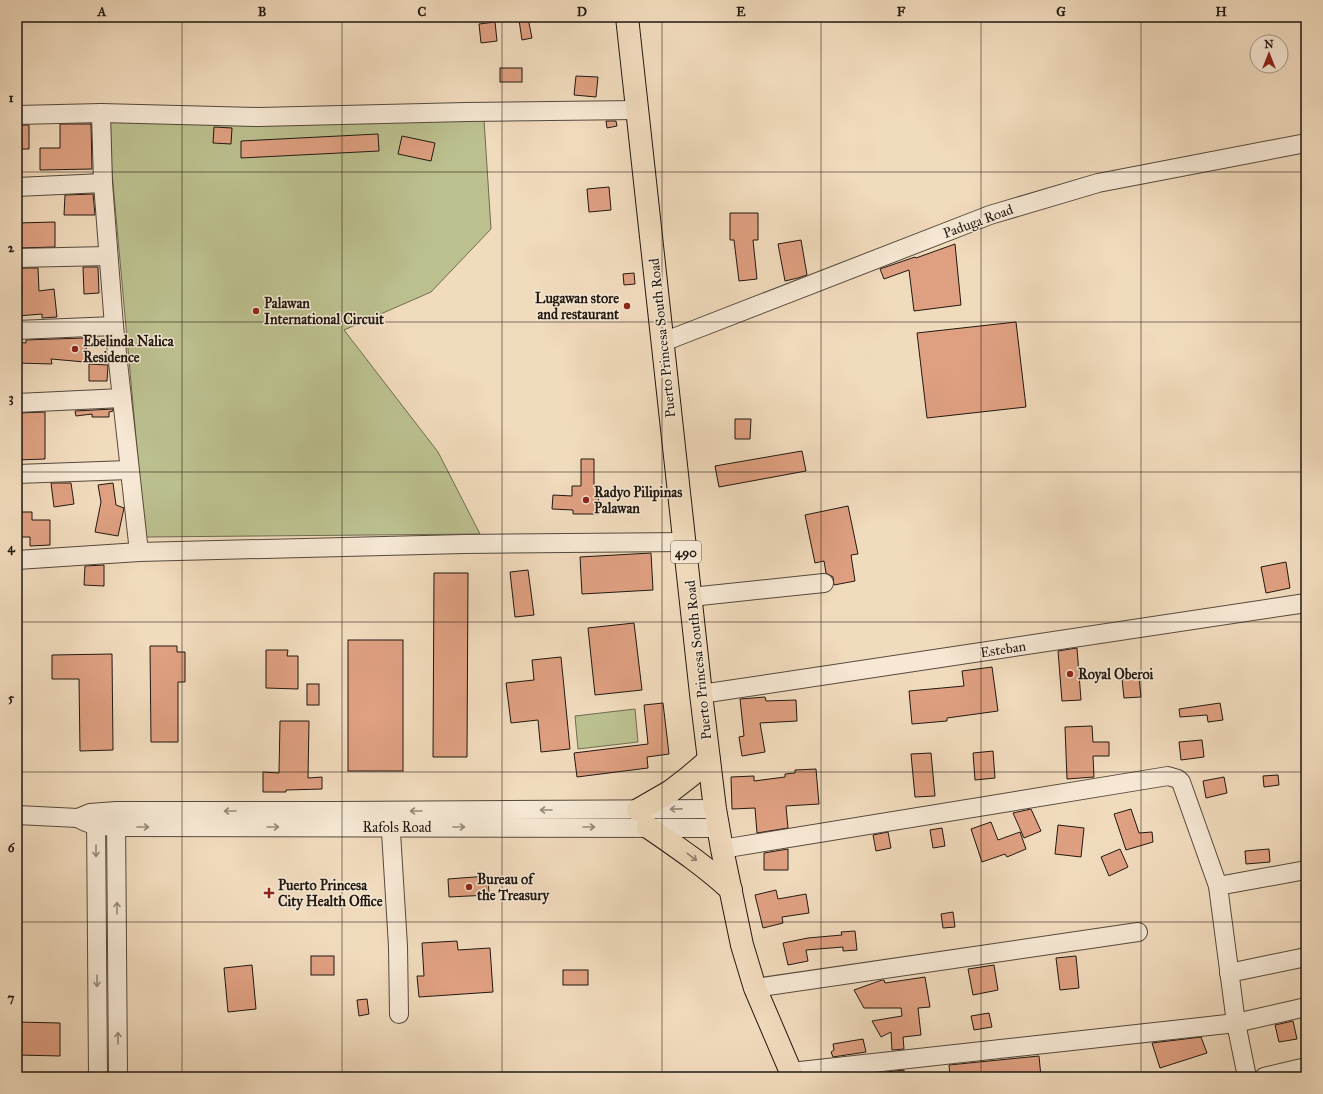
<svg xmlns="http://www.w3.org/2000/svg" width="1323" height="1094" font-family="'IM FELL Great Primer',serif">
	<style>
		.grass { fill: #bcc08f; stroke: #6e6c50 }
		.building { fill: #dfa081; stroke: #211811 }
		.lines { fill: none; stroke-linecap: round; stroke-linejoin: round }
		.minor-casing { stroke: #55493c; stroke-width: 20 }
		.major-casing { stroke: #211811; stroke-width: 24 }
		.minor { stroke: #f6e8d4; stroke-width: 18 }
		.major { stroke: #f1dbbd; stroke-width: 22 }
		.oneway { stroke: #968a7c }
		.oneway2 { stroke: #938370 }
		.grid { fill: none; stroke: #211811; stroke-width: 1; stroke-opacity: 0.55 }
		.poi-dot { fill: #8f2418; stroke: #f6e8d4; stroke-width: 1.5 }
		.labels { text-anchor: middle; stroke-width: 3; stroke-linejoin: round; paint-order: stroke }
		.shield { fill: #f6e8d4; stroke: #61564c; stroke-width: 1 }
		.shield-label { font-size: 13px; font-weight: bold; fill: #211811 }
		.street-label { font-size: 14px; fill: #211811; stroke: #f6e8d4 }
		.poi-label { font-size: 14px; font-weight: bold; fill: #211811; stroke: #f6e8d4; text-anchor: start }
		.neatline { fill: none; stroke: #211811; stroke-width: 1.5 }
		.grid-label { font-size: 13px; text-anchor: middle; font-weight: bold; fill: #211811 }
	</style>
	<rect width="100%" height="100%" fill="#f1dbbd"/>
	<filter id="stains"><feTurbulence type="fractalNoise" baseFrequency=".005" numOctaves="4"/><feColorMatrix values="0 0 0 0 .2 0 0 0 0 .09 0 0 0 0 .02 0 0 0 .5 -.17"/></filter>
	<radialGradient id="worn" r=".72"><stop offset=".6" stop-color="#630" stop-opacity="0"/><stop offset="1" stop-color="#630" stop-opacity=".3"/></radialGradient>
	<g class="grass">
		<path d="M107,117L484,120L491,229L431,292L344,330L438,452L480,534L145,537Z"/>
		<path d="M635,709L638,742L578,749L575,716Z"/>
	</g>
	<g class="building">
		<path d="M528,18L532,38L522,40L519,20Z"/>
		<path d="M495,22L497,41L481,43L479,24Z"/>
		<rect x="500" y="68" width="22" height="14"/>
		<path d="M576,76L598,77L596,97L574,95Z"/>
		<path d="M606,121H616L617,126L607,128Z"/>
		<path d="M60,124H91L92,169L40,170V148H60Z"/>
		<path d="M19,125H29V149H17V138H19Z"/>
		<path d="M214,127L232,128L231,144L213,143Z"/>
		<path d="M378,134L379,151L241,158V141Z"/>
		<path d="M402,136L435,143L431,161L398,154Z"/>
		<path d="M609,187L611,210L589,212L587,189Z"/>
		<path d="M93,194L95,215H64L65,195Z"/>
		<path d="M730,213H758V240H753L757,279L739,281L734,240H730Z"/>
		<path d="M55,222V247L17,248V223Z"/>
		<path d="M801,240L807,275L798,278L785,281L778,244Z"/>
		<path d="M955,244L961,305L914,311L909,270L884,279L880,269L915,257L916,258Z"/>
		<path d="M83,267H98L99,293L84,294Z"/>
		<path d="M21,268H38L39,291L54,289L57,317L42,318V314L17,316V295H22Z"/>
		<path d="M634,273L635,284L624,285L623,274Z"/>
		<path d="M1016,322L1026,407L927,418L917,333Z"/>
		<path d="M83,338H87L85,362L51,359L52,364L17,363V342L26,343V340Z"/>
		<path d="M89,364L108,365L107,381H89Z"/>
		<path d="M113,409V411L109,412V417H92V414L76,416L75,411Z"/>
		<path d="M45,412V459L17,460V413Z"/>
		<path d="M735,419H751L750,439H735Z"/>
		<path d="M802,451L806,471L719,487L715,466Z"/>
		<path d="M581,459H594V486H598L599,514H573V510L552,509L553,495L572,496V486H581Z"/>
		<path d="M51,483H71L74,504L54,507Z"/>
		<path d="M113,483L116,505L124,508L118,536L95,532L101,502L98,485Z"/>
		<path d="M848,506L858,554L851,555L855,581L834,585L833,577L826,573L824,561L815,563L805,515Z"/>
		<path d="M17,512H32V520H50V545L30,546V537H17Z"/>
		<path d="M651,553L653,590L582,594L580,557Z"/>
		<path d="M1286,562L1290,588L1266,593L1261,567Z"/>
		<path d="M104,565V586L84,585L85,566Z"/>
		<path d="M528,570L534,615L515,617L510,572Z"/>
		<path d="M434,573H468L467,757H433Z"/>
		<path d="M634,623L642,690L595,695L588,628Z"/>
		<rect x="348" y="640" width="55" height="131"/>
		<path d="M150,646H177V652H185V682H178V742H151Z"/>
		<path d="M1077,648L1081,700L1062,701L1058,651Z"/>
		<path d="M266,650H288L287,656H298V689L266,688Z"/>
		<path d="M112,654L113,750L80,751L79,679H52V655Z"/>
		<path d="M561,657L570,749L541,752L538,720L511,723L506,683L534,680L532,660Z"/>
		<path d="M992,667L998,711L947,718V721L912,724L909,691L964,686L962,671Z"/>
		<path d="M1139,677L1141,697L1124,698L1122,679Z"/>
		<rect x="307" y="684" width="12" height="21"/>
		<path d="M765,697L766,701L796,700L797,721L760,723L765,752L742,756L739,737L744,736L740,699Z"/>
		<path d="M663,703L669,754L647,757L648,768L577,777L574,753L648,744L644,705Z"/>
		<path d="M1220,703L1223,720L1208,722L1207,715L1180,717L1179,709Z"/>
		<path d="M280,721H309L308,778L322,777V789L286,790V792H263V772L279,773Z"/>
		<path d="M1092,726L1093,742H1109V756H1093L1094,777L1067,779L1065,727Z"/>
		<path d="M1202,740L1204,757L1181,760L1179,742Z"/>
		<path d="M993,751L995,778L975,780L973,753Z"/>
		<path d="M931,753L935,796L915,797L911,754Z"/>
		<path d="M816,769L819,804L786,806L788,828L757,833L755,808L732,809L731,777L754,776V781L785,777V774L795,773V770Z"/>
		<path d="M1278,775L1279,785L1264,787L1263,776Z"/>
		<path d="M1224,777L1227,793L1206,798L1203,781Z"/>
		<path d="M1031,809L1041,831L1024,838L1013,813Z"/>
		<path d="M1131,809L1139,833L1152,832L1153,842L1126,850L1114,814Z"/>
		<path d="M991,822L998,840L1020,832L1026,849L1007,857L1005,854L982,862L971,829Z"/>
		<path d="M1058,825L1084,828L1081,857L1055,854Z"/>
		<path d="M942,828L945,846L933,848L930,830Z"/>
		<path d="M888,832L891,848L876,851L873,835Z"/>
		<path d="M788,849V870H764V853Z"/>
		<path d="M1120,849L1128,867L1109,876L1101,857Z"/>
		<path d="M1269,849L1270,862L1246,864L1245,851Z"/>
		<path d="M488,876L489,895L449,897L448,879Z"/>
		<path d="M776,890L778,899L806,894L809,913L782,917L783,923L763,928L755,895Z"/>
		<path d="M953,912L955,927L943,928L941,914Z"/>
		<path d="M855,931L857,950L843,951V947L806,950L808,961L788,965L783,943L808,938L842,935L841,932Z"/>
		<path d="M457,941L458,950L490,948L493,992L419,997L417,976H424L422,943Z"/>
		<rect x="311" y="956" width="23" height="19"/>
		<path d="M1076,956L1079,988L1060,990L1056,958Z"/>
		<path d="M252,965L256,1009L228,1012L224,968Z"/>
		<path d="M994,965L998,990L973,995L968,969Z"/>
		<rect x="563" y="970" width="25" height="15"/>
		<path d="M925,977L930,1007L918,1008L921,1035L903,1037L904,1049L892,1050L891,1032L881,1037L872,1021L902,1016L901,1008H864L854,990L882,980H884L885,983Z"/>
		<path d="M367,999L369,1014L359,1016L357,1000Z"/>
		<path d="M989,1013L992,1027L974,1030L971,1016Z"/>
		<path d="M1293,1021L1297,1039L1279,1042L1275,1025Z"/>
		<path d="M17,1022L60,1023V1056L17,1055Z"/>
		<path d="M1201,1037L1207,1053L1160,1068L1152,1043Z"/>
		<path d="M863,1039L866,1052L833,1057L831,1052L834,1050L833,1044Z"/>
		<path d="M1039,1056L1041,1077H950L949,1065Z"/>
		<path d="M904,1070V1077H886V1072Z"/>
	</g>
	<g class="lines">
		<g class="minor-casing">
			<g id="minor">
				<path d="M101,113L103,183L114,326L139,552"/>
				<path d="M17,115L101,113L259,117L466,112L637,110"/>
				<path d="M17,187L103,183"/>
				<path d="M17,258L108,256"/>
				<path d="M17,330L114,326"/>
				<path d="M663,342L990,215L1098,183L1306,143"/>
				<path d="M17,403L122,398"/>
				<path d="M17,474L129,470"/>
				<path d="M17,560L139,552L464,544L685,542"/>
				<path d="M691,597L824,583"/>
				<path d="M701,694L1306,603"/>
				<path d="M96,813L98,1077"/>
				<path d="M17,815L78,818L90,813L116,811H334L715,809"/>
				<path d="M116,816L118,1077"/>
				<path d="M390,816L398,946L399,1014"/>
				<path d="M78,818C90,826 102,826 116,827L718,828"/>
				<path d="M722,849L1168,776L1178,779L1181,782L1218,886L1236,1023L1247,1077"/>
				<path d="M1218,886L1306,870"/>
				<path d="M1229,973L1306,957"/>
				<path d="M755,988L1138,932"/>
				<path d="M791,1072L1236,1023L1306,1007"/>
				<path d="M1264,1077L1306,1067"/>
			</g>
		</g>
		<g class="major-casing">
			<g id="major">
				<path d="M627,17L701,694L715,809L722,849L742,945L755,988L793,1077"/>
				<path d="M638,810L671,791L689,777L709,760"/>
				<path d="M648,827C677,847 705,866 731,890"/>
			</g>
		</g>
		<use href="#minor" class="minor"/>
		<use href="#major" class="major"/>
	</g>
	<defs><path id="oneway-shaft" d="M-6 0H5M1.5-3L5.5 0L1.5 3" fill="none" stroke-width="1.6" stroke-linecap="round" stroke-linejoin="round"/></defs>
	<g class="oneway">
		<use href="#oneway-shaft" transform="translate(676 809) rotate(179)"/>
		<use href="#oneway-shaft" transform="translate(546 810) rotate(180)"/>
		<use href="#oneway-shaft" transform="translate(230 811) rotate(-180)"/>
		<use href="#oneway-shaft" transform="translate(416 811) rotate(180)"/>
		<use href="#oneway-shaft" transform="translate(143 827)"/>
		<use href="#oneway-shaft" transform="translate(273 827)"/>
		<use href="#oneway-shaft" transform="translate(459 827)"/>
		<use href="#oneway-shaft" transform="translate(589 827)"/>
		<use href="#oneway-shaft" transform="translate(96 851) rotate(90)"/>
		<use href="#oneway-shaft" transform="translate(117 908) rotate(-90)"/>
		<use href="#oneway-shaft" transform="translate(97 981) rotate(90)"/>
		<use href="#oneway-shaft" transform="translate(118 1038) rotate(-90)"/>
	</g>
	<use class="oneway2" href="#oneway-shaft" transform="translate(692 857) rotate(37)"/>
	<path class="grid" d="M182,17V1077M342,17V1077M502,17V1077M662,17V1077M821,17V1077M981,17V1077M1141,17V1077M17,172H1306M17,322H1306M17,472H1306M17,622H1306M17,772H1306M17,922H1306"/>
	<g class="poi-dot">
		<circle cx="627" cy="306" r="4"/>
		<circle cx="256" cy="311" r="4"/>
		<circle cx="75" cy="349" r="4"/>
		<circle cx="586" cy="500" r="4"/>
		<circle cx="1070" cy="674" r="4"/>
		<circle cx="469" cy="887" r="4"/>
		<path d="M267 887h4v4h4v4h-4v4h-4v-4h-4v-4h4z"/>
	</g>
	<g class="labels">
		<rect class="shield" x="671" y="541" width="30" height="22" rx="3"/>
		<g class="shield-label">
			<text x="686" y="557">490</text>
		</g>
		<g class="street-label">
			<text transform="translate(978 221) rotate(-20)" y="5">Paduga Road</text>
			<text transform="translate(662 338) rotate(-96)" y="5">Puerto Princesa South Road</text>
			<text transform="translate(1003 649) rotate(-9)" y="5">Esteban</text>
			<text transform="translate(698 660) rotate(-96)" y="5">Puerto Princesa South Road</text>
			<text x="397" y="832">Rafols Road</text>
		</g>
		<g class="poi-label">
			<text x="619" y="303" text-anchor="end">Lugawan store<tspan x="619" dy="16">and restaurant</tspan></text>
			<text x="264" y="308">Palawan<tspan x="264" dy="16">International Circuit</tspan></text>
			<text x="83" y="346">Ebelinda Nalica<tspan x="83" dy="16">Residence</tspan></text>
			<text x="594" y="497">Radyo Pilipinas<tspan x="594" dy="16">Palawan</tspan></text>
			<text x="1078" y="679">Royal Oberoi</text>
			<text x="477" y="884">Bureau of<tspan x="477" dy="16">the Treasury</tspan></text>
			<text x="278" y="890">Puerto Princesa<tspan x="278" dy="16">City Health Office</tspan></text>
		</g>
	</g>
	<rect width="1323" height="1094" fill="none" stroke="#f1dbbd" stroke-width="44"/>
	<g transform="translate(1269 54)"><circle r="19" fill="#f6e8d4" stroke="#a19586"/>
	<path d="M0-3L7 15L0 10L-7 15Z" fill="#8f2418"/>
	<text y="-6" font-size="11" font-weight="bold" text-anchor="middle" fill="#211811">N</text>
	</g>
	<rect x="22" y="22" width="1279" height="1050" class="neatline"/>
	<g class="grid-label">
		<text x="102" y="16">A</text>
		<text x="262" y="16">B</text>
		<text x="422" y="16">C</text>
		<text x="582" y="16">D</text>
		<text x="741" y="16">E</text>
		<text x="901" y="16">F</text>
		<text x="1061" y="16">G</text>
		<text x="1221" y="16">H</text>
		<text x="11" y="102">1</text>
		<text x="11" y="252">2</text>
		<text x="11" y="402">3</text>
		<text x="11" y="552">4</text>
		<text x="11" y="702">5</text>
		<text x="11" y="852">6</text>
		<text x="11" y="1002">7</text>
	</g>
	<rect width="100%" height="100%" filter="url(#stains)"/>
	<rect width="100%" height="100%" fill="url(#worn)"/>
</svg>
